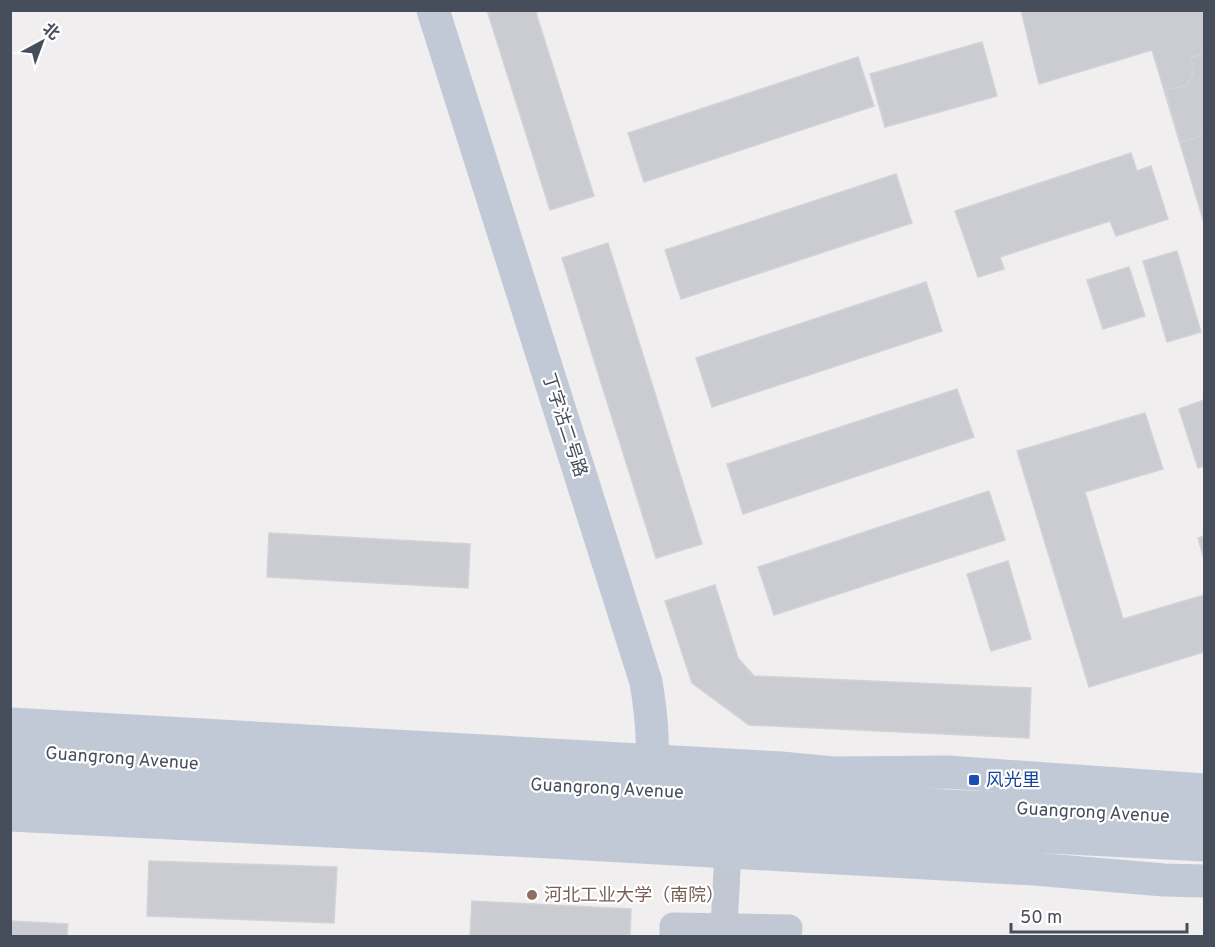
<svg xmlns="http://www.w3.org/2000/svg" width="1215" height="947" font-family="Overpass,'Noto Sans SC',sans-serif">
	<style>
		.building { fill: #cbccd2; stroke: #d2d3d9; stroke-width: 1.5 }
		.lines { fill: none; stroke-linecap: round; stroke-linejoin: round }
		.street { stroke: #c2c8d3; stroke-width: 27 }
		.secondary { stroke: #c1c8d6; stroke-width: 33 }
		.transit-dot { fill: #1a4fb4; stroke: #fff; stroke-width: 2 }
		.education-dot { fill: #8d6e63; stroke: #fff; stroke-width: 2 }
		.labels { text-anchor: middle; stroke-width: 4.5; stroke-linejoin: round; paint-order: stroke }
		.street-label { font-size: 18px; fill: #474e5b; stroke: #fff }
		.transit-label { font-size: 18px; fill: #164399; stroke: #fff; text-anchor: start }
		.education-label { font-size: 18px; fill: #785e54; stroke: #fff; text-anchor: start }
	</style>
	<rect width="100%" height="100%" fill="#f0eeee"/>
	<g class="building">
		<path d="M487,10H539L536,13L594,196L550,210Z"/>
		<path d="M1021,10H1148L1151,23L1130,28L1120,45L1124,56L1077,72L1074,62L1061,53L1035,60Z"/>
		<path d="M1021,10H1204V223L1152,50L1039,84Z"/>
		<path d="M982,42L997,96L885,127L870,74Z"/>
		<path d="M1204,53V135L1180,142L1165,90L1187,85L1194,71L1190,58Z"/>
		<path d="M858,57L874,106L644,182L628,133Z"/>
		<path d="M1131,153L1137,171L1151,166L1168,219L1116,236L1110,221L1000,257L1004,269L978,277L955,211Z"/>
		<path d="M896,174L912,223L681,299L665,250Z"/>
		<path d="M608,243L702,544L656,558L562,258Z"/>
		<path d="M1177,251L1201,332L1167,342L1143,261Z"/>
		<path d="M1129,267L1145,316L1103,329L1087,280Z"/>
		<path d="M926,282L942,331L712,407L696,358Z"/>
		<path d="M957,389L974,437L743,514L727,464Z"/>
		<path d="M1204,400V466L1198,468L1179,409Z"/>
		<path d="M1145,413L1163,469L1085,492L1123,619L1204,595V652L1089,687L1017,451Z"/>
		<path d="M989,491L1005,540L774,615L758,567Z"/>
		<path d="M269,533L470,544L468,588L267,577Z"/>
		<path d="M1204,536V559L1198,538Z"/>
		<path d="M1008,561L1031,639L991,651L967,574Z"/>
		<path d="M715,585L738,658L754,676L1031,688L1029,738L749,725L692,683L665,601Z"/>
		<path d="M149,861L337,867L334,923L147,916Z"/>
		<path d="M472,901L631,909L630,936H470Z"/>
		<path d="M10,921L68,924L67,936H10Z"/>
	</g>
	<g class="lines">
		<g class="street">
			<path d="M724,926L728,852"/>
			<path d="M673,936V926L789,928L788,936"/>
		</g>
		<g class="secondary">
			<path d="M433,10L646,682C652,718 654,746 651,782"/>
			<path d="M10,724L781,768L833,773L948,772L1204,790"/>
			<path d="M10,751L650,792L1204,818"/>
			<path d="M10,783L1204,845"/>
			<path d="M10,815L532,841L1034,869L1164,880L1204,881"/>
		</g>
	</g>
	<rect class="transit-dot" x="968" y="774" width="12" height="12" rx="3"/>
	<circle class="education-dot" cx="532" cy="895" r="6"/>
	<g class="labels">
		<g class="street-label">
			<text transform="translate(565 425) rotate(72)" y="6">丁字沽二号路</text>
			<text transform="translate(122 758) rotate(4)" y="6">Guangrong Avenue</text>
			<text transform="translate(607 788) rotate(3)" y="6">Guangrong Avenue</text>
			<text transform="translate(1093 812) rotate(3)" y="6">Guangrong Avenue</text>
		</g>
		<g class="transit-label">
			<text x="986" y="786">风光里</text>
		</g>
		<g class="education-label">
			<text x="544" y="901">河北工业大学（南院）</text>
		</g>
	</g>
	<rect width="1215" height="947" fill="none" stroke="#474e5b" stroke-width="24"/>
	<g transform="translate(42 42) rotate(41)" stroke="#ffffff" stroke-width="4.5" paint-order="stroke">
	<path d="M0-4.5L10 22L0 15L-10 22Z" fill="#474e5b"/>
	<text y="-9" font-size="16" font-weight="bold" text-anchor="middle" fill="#474e5b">北</text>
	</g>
	<path d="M1011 923v9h176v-9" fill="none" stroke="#474e5b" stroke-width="3"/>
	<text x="1020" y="923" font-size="18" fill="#474e5b" stroke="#ffffff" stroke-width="4.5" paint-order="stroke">50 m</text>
</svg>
